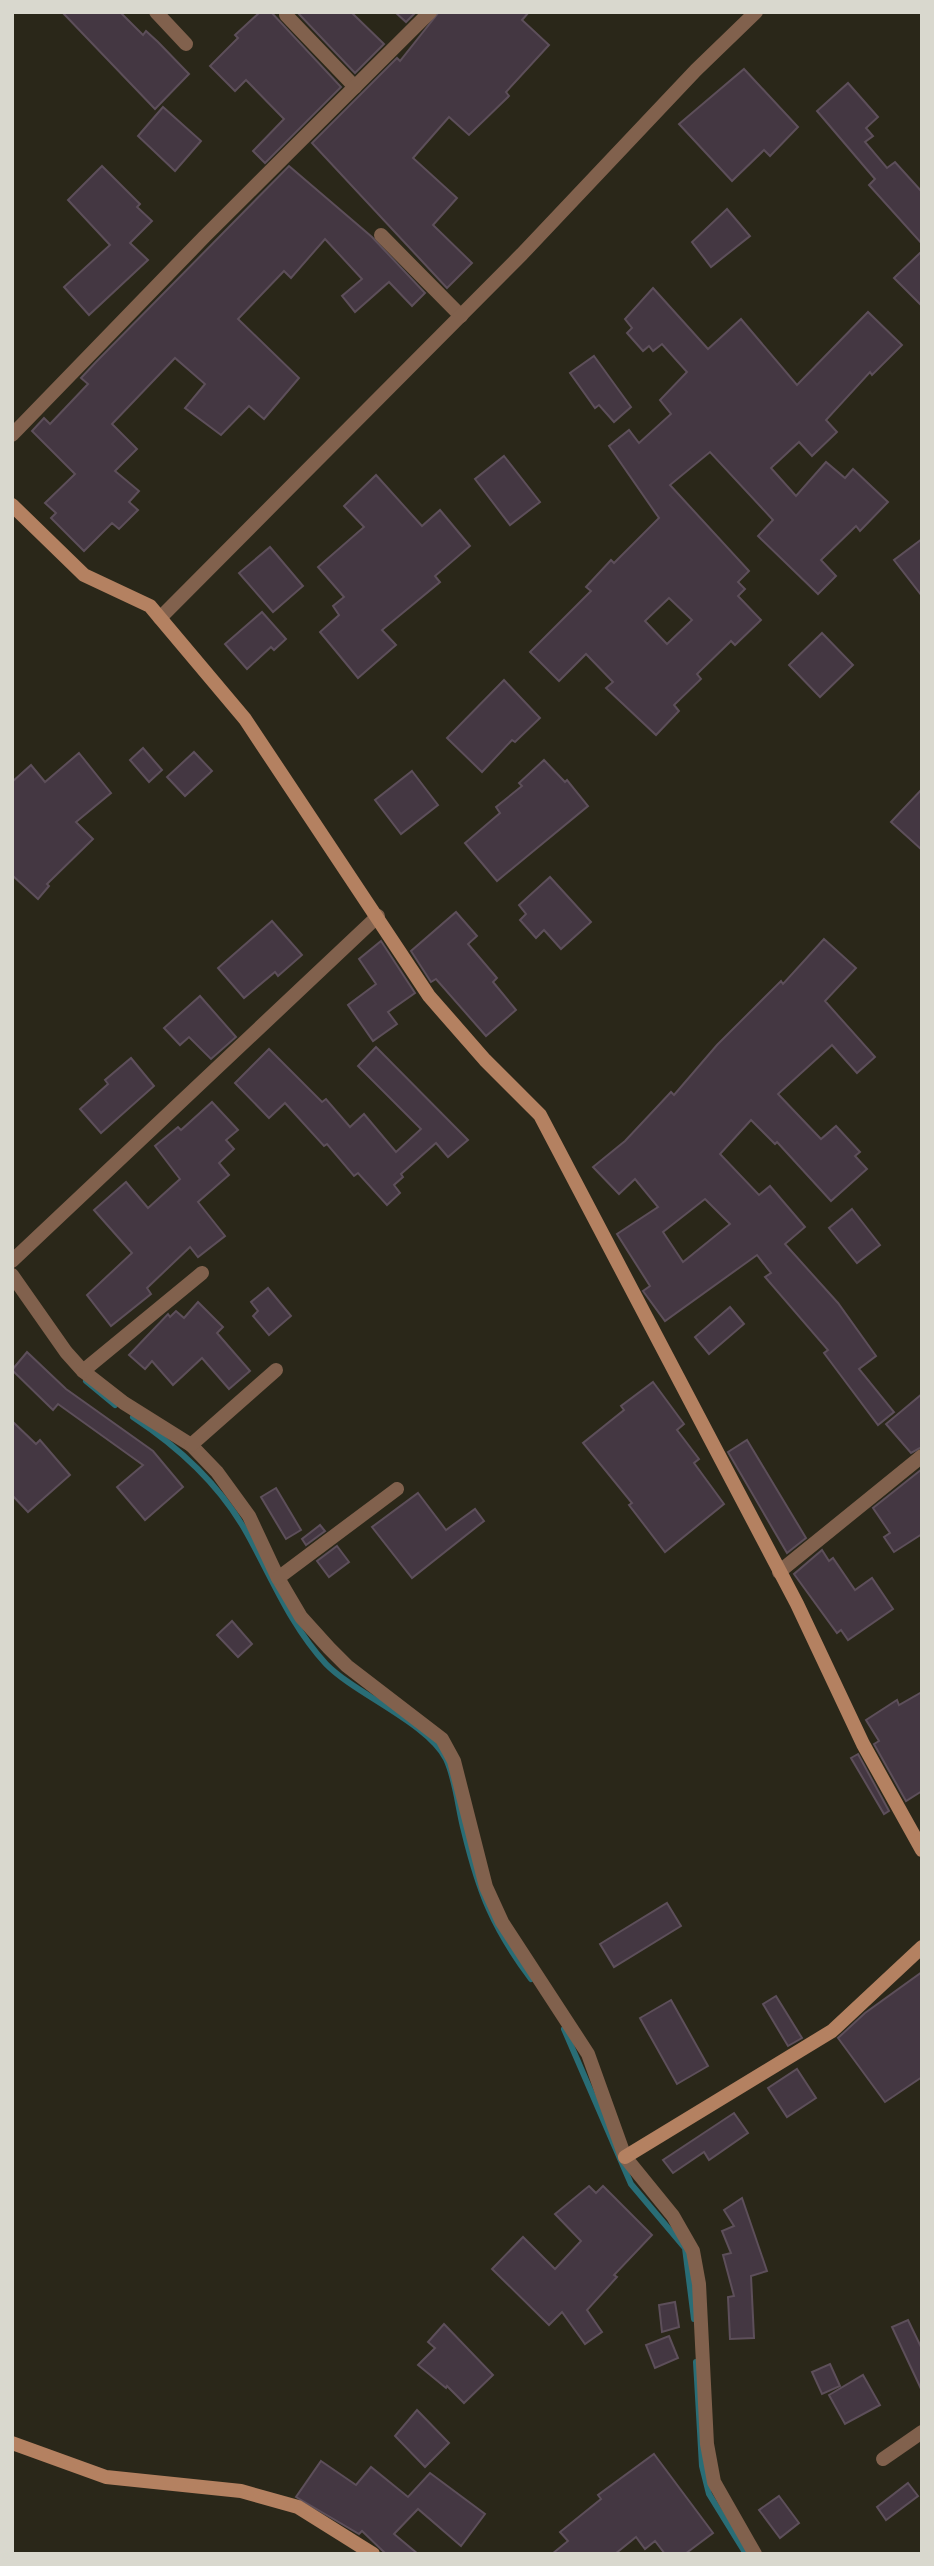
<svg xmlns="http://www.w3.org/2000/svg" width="934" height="2566" font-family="'Work Sans',sans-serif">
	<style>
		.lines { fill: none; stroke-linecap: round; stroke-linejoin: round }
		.stream { stroke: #296d76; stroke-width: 6 }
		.building { fill: #443742; stroke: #5d4f5a; stroke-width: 2; fill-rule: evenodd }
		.street { stroke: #81614d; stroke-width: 14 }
		.secondary { stroke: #b48161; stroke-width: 14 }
	</style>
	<rect width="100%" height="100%" fill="#2a2719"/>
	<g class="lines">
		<g class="stream">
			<path d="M86,1381L115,1405"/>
			<path d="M133,1417C177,1446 217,1482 244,1528C271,1575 289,1624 326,1664C355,1694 428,1723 446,1759C456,1780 458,1809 464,1831C479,1893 493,1928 531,1979"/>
			<path d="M564,2029L631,2184L685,2248L694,2319"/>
			<path d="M696,2362L702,2466L709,2494L746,2554"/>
		</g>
	</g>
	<g class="building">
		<path d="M62,12H120L143,35L146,31L158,42L189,74L155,109Z"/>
		<path d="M260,12H271L341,87L265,163L253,151L284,119L246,80L235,91L210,66L238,38L235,35Z"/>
		<path d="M297,12H351L384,44L355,73Z"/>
		<path d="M395,12H416L406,22Z"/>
		<path d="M439,12H529L522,20L549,45L506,92L509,96L469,135L449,117L413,158L457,198L433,225L472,263L447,288L312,143L397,58L400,61Z"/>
		<path d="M744,69L798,127L770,156L764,150L732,181L679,124Z"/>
		<path d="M848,83L878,117L866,128L873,136L865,142L887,168L895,162L922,192V244L869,185L875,179L817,111Z"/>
		<path d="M163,107L201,141L175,171L138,136Z"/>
		<path d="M102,166L140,204L137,207L152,221L130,243L148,260L89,315L64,287L110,245L68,200Z"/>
		<path d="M289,166L372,237L425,293L412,306L389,282L355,312L342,296L362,279L325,239L291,278L284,271L238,319L299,378L264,419L249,406L221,435L185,408L205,384L175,358L112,424L137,449L115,471L139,491L129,502L138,510L119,529L112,523L84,551L51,518L56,513L45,503L75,474L32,431L44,418L50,424L88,384L81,378L96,362Z"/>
		<path d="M727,209L750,236L711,267L692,242Z"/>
		<path d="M922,251V306L894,278Z"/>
		<path d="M653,288L708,349L741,319L797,385L868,312L902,345L872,375L870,372L826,420L837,432L812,456L799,442L771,468L796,496L826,462L845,478L853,469L888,502L860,531L856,526L821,560L836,576L818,594L758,536L773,520L710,452L670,485L749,571L738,582L745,589L738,596L761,620L735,645L731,641L697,674L701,679L674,705L679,711L656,735L606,688L613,682L586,654L559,681L530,652L591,591L586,587L611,560L614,563L659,518L609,446L629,430L639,443L671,414L660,400L687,372L662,344L653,351L649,346L643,351L627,333L632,328L625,319ZM669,598L692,620L667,644L645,621Z"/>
		<path d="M594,356L631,407L614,422L599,405L595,408L570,373Z"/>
		<path d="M504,456L540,502L510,525L475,479Z"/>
		<path d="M376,475L422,526L440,510L470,546L435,576L440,582L382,630L396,645L358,678L320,632L339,615L333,606L344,597L318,567L364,527L344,506Z"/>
		<path d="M922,539V596L894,560Z"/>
		<path d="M270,547L303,586L273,612L239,573Z"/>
		<path d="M262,612L286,639L274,650L271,647L247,669L225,644Z"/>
		<path d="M822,633L853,665L820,697L789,665Z"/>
		<path d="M504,680L540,718L515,742L512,740L482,772L447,738Z"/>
		<path d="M143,748L162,770L149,782L130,760Z"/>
		<path d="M194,752L212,771L185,796L167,777Z"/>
		<path d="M79,753L111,793L76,822L93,839L47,884L49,886L38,899L12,875V782L31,765L45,782Z"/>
		<path d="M544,760L565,782L567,780L588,806L497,881L465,843L500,813L496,807L522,786L519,783Z"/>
		<path d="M412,771L438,805L401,834L375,800Z"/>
		<path d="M922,789V850L891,822Z"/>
		<path d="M550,877L591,922L561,949L544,930L536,938L520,920L526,914L519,905Z"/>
		<path d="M456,912L477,936L468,944L497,978L493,982L516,1010L486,1036L436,979L431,982L411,951Z"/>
		<path d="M272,921L302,955L278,976L275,972L244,998L218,968Z"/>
		<path d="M824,939L856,968L825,1001L875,1057L857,1073L832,1045L778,1094L821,1139L836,1126L860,1152L855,1156L867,1169L831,1201L777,1142L775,1144L751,1120L720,1154L759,1195L770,1186L805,1227L785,1244L838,1303L876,1356L859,1369L894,1412L878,1425L824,1353L828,1350L765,1277L771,1273L757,1255L665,1321L643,1291L650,1286L617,1234L658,1207L635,1179L619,1194L593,1167L625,1141L671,1092L674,1095L717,1045L781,981L783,984ZM705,1199L730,1224L683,1262L663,1232Z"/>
		<path d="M381,941L415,993L388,1012L397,1024L373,1041L348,1005L376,984L359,959Z"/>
		<path d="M200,996L236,1037L211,1059L189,1037L180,1045L164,1028Z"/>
		<path d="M376,1047L468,1140L448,1157L436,1143L401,1174L403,1177L394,1185L400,1193L387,1205L358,1173L354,1176L327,1144L324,1146L285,1103L269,1118L235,1083L269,1049L322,1102L326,1099L350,1127L364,1114L396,1152L421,1129L358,1066Z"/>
		<path d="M131,1058L154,1086L101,1133L80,1109L108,1084L105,1080Z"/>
		<path d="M212,1102L238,1130L226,1140L234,1149L219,1163L229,1175L198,1202L225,1236L198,1257L190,1247L147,1288L151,1294L111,1326L87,1295L132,1253L94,1210L126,1182L148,1208L180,1179L155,1146L178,1127L181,1130Z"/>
		<path d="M852,1209L880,1245L857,1263L829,1228Z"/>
		<path d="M268,1288L291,1316L269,1335L253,1316L258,1311L251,1302Z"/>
		<path d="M198,1302L223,1327L217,1333L250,1371L229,1389L202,1358L173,1385L152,1361L145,1369L129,1355L168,1314L170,1317L176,1311L184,1318Z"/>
		<path d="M730,1307L744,1324L709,1354L695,1337Z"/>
		<path d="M27,1352L66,1389L153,1451L183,1487L145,1520L117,1487L143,1465L58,1404L53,1410L12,1370Z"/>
		<path d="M653,1382L684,1424L677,1430L699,1459L694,1463L724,1504L665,1552L629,1505L632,1503L583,1443L624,1410L621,1406Z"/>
		<path d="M922,1394V1447L911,1453L886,1424Z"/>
		<path d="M12,1421L36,1444L40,1440L70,1475L28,1512L12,1495Z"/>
		<path d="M747,1440L806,1538L787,1553L728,1452Z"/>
		<path d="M922,1469V1534L894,1552L884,1537L890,1533L873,1508Z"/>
		<path d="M276,1488L301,1530L286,1539L261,1497Z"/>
		<path d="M418,1493L446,1530L475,1509L484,1521L412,1578L372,1527Z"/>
		<path d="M320,1525L325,1531L306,1545L302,1539Z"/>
		<path d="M337,1546L349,1562L329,1577L317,1561Z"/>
		<path d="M822,1550L829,1561L833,1558L855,1590L872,1578L893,1609L848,1640L841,1630L837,1633L794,1574Z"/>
		<path d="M232,1621L252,1644L238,1657L217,1635Z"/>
		<path d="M922,1692V1791L906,1801L874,1744L879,1741L866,1720L897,1700L899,1705Z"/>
		<path d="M858,1754L889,1811L884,1814L851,1758Z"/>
		<path d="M667,1903L681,1926L614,1967L600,1944Z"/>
		<path d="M922,1972V2077L885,2102L838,2038L865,2013Z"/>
		<path d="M776,1996L802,2038L788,2046L763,2004Z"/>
		<path d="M671,2000L708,2066L677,2084L640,2018Z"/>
		<path d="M797,2069L816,2098L787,2117L768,2088Z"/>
		<path d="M734,2113L748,2133L709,2160L704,2152L673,2173L663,2160Z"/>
		<path d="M589,2186L596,2193L603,2186L652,2235L614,2275L617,2277L587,2310L602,2332L585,2344L562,2312L549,2325L492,2269L523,2237L555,2269L581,2241L555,2214Z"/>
		<path d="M742,2198L767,2271L751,2276L754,2338L730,2339L728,2297L734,2296L723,2255L731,2253L722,2231L734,2226L724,2210Z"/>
		<path d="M675,2302L679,2327L662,2332L659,2305Z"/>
		<path d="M908,2320L922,2349V2391L892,2327Z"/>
		<path d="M444,2324L493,2375L464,2403L447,2386L446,2388L418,2365L435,2348L428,2342Z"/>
		<path d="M669,2336L678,2358L655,2368L646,2345Z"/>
		<path d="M830,2364L840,2386L822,2394L812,2372Z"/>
		<path d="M863,2375L880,2405L845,2424L829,2395Z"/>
		<path d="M417,2410L449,2443L425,2467L395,2436Z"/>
		<path d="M654,2454L713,2533L685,2554H665L655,2541L645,2549L636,2537L615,2554H552L568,2541L560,2532L601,2499L598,2495Z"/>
		<path d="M321,2461L356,2485L371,2467L408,2497L430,2473L485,2514L461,2546L418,2509L394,2534L418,2554H386L362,2531L359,2534L296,2497Z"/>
		<path d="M908,2483L918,2496L886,2520L877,2507Z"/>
		<path d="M779,2496L799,2523L780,2538L759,2510Z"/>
	</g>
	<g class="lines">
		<g class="street">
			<path d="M156,12L186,44"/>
			<path d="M286,15L355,87"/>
			<path d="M381,235L461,316"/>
			<path d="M12,435L204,237L430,12"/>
			<path d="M160,618L522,254L696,70L756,12"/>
			<path d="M12,1261L378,916"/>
			<path d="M12,1275L66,1352L83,1371L124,1403L191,1445L217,1472L249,1516L278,1578L301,1617L329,1648L347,1666L442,1739L454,1761L486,1887L502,1922L588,2054L625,2157L673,2216L693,2251L699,2284L707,2444L714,2482L755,2554"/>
			<path d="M83,1371L202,1273"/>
			<path d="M191,1445L276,1370"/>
			<path d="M779,1572L922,1456"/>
			<path d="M278,1578L397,1489"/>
			<path d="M883,2459L922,2432"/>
		</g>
		<g class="secondary">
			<path d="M12,505L84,575L150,606L160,618L245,719L429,996L485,1060L540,1115L797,1604L863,1744L922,1850"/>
			<path d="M625,2157L832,2031L922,1947"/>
			<path d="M12,2443L106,2477L241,2491L298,2507L373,2554"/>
		</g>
	</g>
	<rect width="934" height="2566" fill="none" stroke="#d9d8ce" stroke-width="28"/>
</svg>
